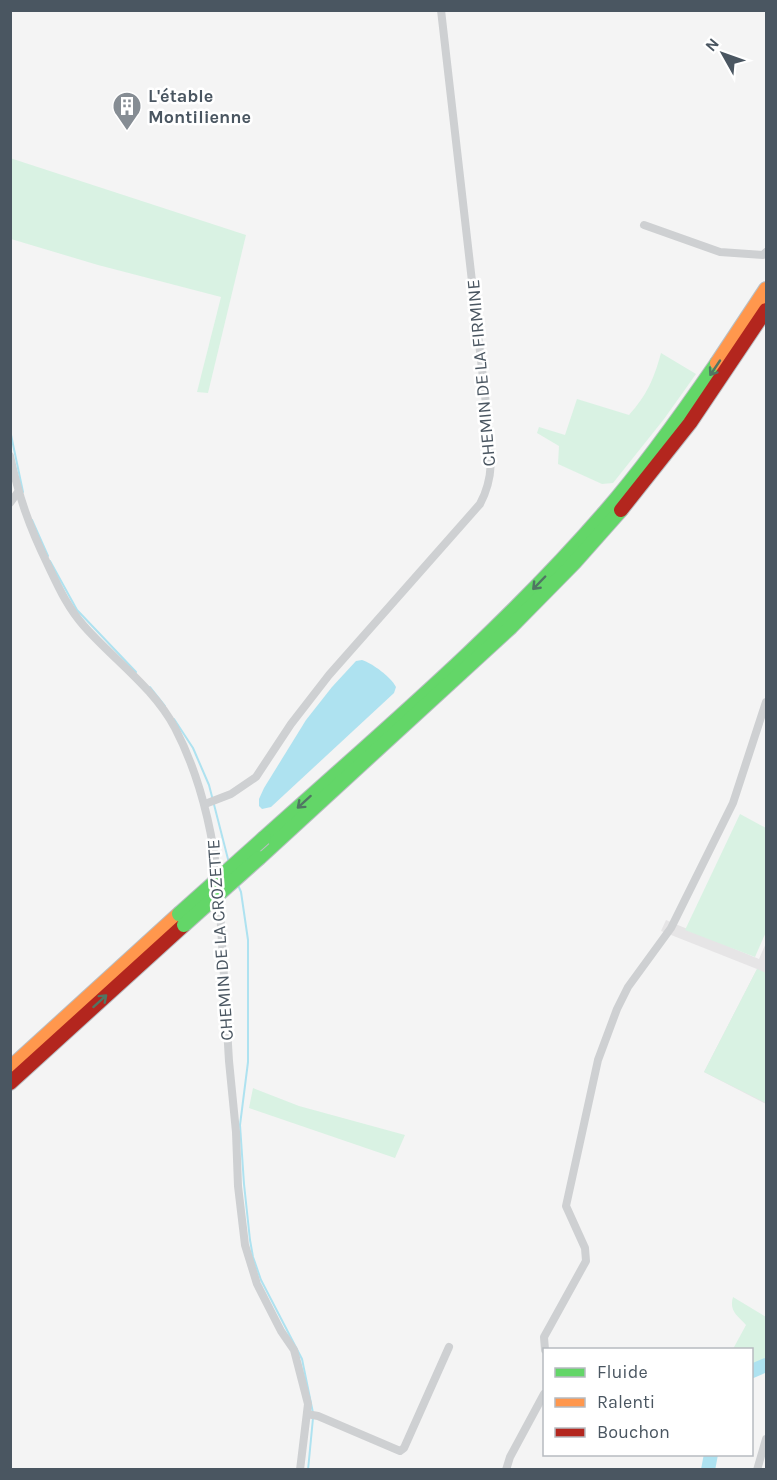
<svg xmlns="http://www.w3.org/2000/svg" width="777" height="1480" font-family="Karla,sans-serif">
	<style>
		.education { fill: #e6e5e6 }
		.green { fill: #d9f2e3 }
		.water { fill: #aee2f0 }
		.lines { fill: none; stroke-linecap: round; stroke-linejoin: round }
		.stream { stroke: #aee2f0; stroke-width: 2 }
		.river { stroke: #aee2f0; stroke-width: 14 }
		.fast-casing { stroke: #b9bec3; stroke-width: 16 }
		.slow-casing { stroke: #b9bec3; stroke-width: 16 }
		.jam-casing { stroke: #b9bec3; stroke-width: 16 }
		.street { stroke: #ced0d2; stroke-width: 8 }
		.fast { stroke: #63d668; stroke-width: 14 }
		.slow { stroke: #ff974d; stroke-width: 14 }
		.jam { stroke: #b3261e; stroke-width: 14 }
		.fast-bridge-casing { stroke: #b9bec3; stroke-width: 16; stroke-linecap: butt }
		.fast-bridge { stroke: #63d668; stroke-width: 14 }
		.oneway { stroke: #507663 }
		.labels { text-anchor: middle; stroke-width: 5; stroke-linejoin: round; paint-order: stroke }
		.poi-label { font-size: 18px; font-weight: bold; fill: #4a5661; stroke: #fff; text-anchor: start }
		.street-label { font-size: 18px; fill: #4a5661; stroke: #fff }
	</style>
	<rect width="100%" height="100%" fill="#f4f4f4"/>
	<path class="education" d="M666,920L759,959L766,943V1104L704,1072L757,969L661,931Z"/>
	<g class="green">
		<path d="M10,158L246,235L208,393L197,392L221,297L98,265L11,239Z"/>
		<path d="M661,353L696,374L664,419L613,483L602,484L558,464L559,446L537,433L539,427L565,435L577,399L629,415C647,395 654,379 661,353Z"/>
		<path d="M740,814L766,828V932L755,957L685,930Z"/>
		<path d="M757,969L766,973V1103L704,1072Z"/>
		<path d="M253,1088L299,1106L405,1135L395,1158L249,1108Z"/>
		<path d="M733,1297L766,1317V1364L752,1369V1350L733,1349L746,1325C737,1315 729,1311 733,1297Z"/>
	</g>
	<path class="water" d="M362,660C373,664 390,676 396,687L394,693L271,807L262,809L259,806V799L264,788L306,720L332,687L356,661Z"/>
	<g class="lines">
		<g class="stream">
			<path d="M10,430L23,492"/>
			<path d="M32,520L48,556"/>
			<path d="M50,561L77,610L136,672"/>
			<path d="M150,687L165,706"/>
			<path d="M174,719L193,748L209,785L229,863"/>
			<path d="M238,885L241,892L248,940V1062L240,1125L244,1184L250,1240L253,1257L261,1280L302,1359L313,1413"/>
			<path d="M308,1470L313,1418"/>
		</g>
		<g class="river">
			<path d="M752,1371L766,1365"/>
			<path d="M708,1470L711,1454"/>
		</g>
		<g class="fast-casing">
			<g id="fast">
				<path d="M264,838C381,733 502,631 605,512C646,465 682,414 717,363"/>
				<path d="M259,858L511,627L574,563L621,510"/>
			</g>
		</g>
		<g class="slow-casing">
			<g id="slow">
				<path d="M717,363L766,289"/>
				<path d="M10,1068L179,914"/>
			</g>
		</g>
		<g class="jam-casing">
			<g id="jam">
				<path d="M621,510L690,423L766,310"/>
				<path d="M10,1083L184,925"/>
			</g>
		</g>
		<g class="street">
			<path d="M644,225L720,252L763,255L766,252"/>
			<path d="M10,456C19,497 29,526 47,563C58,586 67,607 84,626C114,660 154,688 175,728C200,776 212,828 218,881"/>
			<path d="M10,503L18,492"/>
			<path d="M205,804L231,794L256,777L291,724L329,675L480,504C498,471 489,440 486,404L441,10"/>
			<path d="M219,893L229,1061L236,1132L238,1186L245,1245L257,1284L281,1331L294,1350L308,1404L300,1470"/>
			<path d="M545,1350L544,1337L586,1261L585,1248L566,1206L598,1060L617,1009L628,987L671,928L733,803L766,702"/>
			<path d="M307,1414L318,1416L400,1451L404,1448L449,1347"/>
			<path d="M506,1470L510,1457L544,1394"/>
			<path d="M757,1470L766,1439"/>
		</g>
		<use href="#fast" class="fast"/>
		<use href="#slow" class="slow"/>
		<use href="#jam" class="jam"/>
		<g class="fast-bridge-casing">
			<g id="fast-bridge">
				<path d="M179,914L264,838"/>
				<path d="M184,925L259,858"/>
			</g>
		</g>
		<use href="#fast-bridge" class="fast-bridge"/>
	</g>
	<defs><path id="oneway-shaft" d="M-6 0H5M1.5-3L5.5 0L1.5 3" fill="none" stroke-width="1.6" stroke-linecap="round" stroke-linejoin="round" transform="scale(1.5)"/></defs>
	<g class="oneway">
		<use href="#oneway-shaft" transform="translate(715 368) rotate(124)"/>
		<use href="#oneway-shaft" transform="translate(539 583) rotate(134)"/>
		<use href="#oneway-shaft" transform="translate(304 802) rotate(138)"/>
		<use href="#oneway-shaft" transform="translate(100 1001) rotate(-42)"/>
	</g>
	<defs>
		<g id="building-pin" transform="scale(1.5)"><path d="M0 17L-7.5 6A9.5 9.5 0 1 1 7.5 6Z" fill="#868d94" stroke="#fff"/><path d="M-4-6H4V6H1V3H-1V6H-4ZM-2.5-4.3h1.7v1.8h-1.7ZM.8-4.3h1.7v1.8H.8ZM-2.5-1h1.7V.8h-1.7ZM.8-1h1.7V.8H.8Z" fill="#fff"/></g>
	</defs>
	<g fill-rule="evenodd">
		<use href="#building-pin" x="127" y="106"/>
	</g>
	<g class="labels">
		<g class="poi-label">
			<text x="148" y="102">L'étable<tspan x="148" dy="21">Montilienne</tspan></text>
		</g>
		<g class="street-label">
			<text transform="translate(481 373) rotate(-95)" y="6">CHEMIN DE LA FIRMINE</text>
			<text transform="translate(220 940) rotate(-94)" y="6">CHEMIN DE LA CROZETTE</text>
		</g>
	</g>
	<rect width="777" height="1480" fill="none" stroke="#4a5661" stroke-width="24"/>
	<rect x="543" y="1348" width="210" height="108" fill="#ffffff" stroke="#b7bbc0" stroke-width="1.5"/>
	<rect x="555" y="1368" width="30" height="9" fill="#63d668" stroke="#b7bbc0" stroke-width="1.5"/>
	<text x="597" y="1378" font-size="18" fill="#4a5661">Fluide</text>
	<rect x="555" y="1398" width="30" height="9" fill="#ff974d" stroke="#b7bbc0" stroke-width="1.5"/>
	<text x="597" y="1408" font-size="18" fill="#4a5661">Ralenti</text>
	<rect x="555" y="1428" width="30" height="9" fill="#b3261e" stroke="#b7bbc0" stroke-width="1.5"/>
	<text x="597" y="1438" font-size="18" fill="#4a5661">Bouchon</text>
	<g transform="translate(723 54) rotate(310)" stroke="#ffffff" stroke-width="4.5" paint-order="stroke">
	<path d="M0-4.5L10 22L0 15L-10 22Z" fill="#4a5661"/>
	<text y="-9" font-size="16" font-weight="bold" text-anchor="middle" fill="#4a5661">N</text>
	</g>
</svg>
